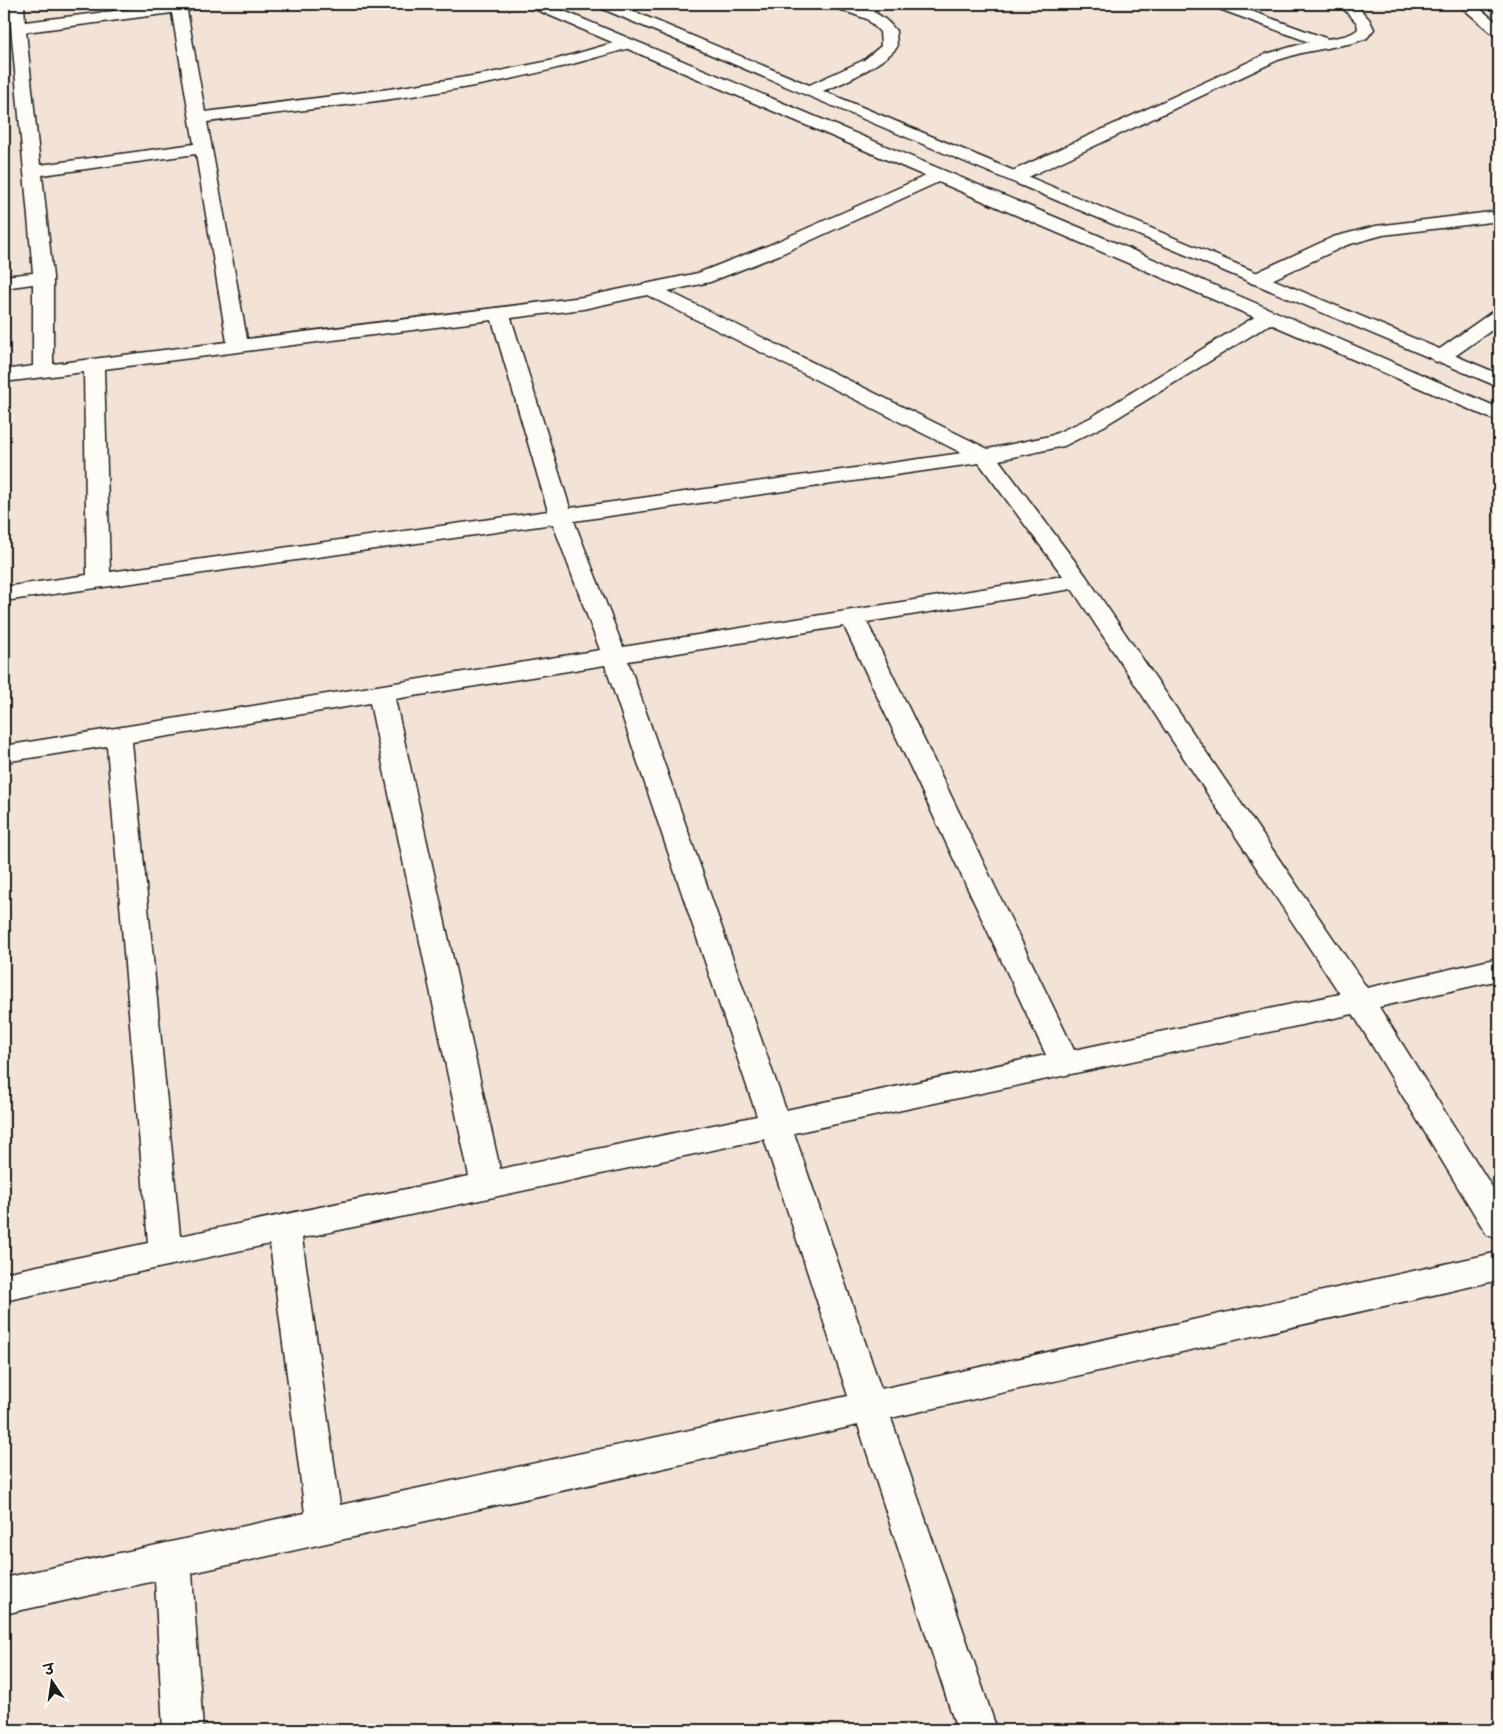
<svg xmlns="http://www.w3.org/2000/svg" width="1503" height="1734" font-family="'Architects Daughter','Playpen Sans Deva',sans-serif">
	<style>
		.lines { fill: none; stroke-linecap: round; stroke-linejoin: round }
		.minor-casing { stroke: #1c1c1c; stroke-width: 3 }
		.highway-casing { stroke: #1c1c1c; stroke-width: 3 }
		.minor { fill: #fdfcf7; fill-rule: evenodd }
		.highway { fill: #fdfcf7; fill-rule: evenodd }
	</style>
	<rect width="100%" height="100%" fill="#f2e3d6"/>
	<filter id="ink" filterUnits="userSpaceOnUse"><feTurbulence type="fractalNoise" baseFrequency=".02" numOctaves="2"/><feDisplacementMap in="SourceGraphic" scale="10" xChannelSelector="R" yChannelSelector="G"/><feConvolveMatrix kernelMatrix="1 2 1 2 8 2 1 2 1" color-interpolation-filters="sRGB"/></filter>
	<g filter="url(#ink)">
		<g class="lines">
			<g class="minor-casing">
				<g id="minor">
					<path d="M9,4H24L25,22L171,4H203L201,7L187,11L205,112L389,89L485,74L554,60L627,39L633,41L635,44L633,47C584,61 535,75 485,84C393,101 300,110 207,122L247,339L583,297L698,273L767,246L939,170L945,171L948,175L945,179L781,254L710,282L668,291L988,449L1050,436L1090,418L1261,313L1268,311L1275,313L1278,317L1275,321L1104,426L1064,446L999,460L1086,576L1367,988L1499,958V980L1379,1007L1499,1198V1238L1487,1235L1353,1014L794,1133L881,1389L1499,1252V1280L891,1418L997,1730H957L858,1425L192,1573L203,1730H163L155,1581L4,1614V1578L305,1513L270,1244L4,1301V1273L148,1243L107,746L4,762V746L600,650L553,524L4,601V587L87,575L84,372L4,382V370L33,366V284L4,288V276L33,273ZM172,13L194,144L40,165L26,32ZM196,154L227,342L53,364V277L42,175ZM647,295L962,453L570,508L511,318L583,309ZM492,320L548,511L110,572L104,369ZM979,463L1063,576L623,647L574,521ZM1072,589L1340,994L1074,1050L867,622ZM844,626L1046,1055L786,1110L628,661ZM605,665L757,1116L500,1169L395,699ZM370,703L469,1176L180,1236L132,742ZM764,1139L848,1396L340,1505L302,1238Z"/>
					<path d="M831,4C856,4 880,9 896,31L897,47C887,62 822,98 805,93L803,90L805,87L864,60L881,46L880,32L867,19L833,7Z"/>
					<path d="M1211,4H1232L1328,39C1338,37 1351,36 1358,29L1357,23L1339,4H1355L1369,19L1374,29L1367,38L1353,43L1301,53L1278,60L1022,180L1016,181L1010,180L1007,176L1010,172L1266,54L1309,42L1214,7Z"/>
					<path d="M1458,4H1474L1499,24V37L1494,35Z"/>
					<path d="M1499,211V221L1383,235L1347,245L1265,283L1258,285L1251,283L1248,279L1251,275L1333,237L1376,226Z"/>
					<path d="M1499,310V325L1448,361L1441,363L1434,361L1431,357L1434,353L1492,312Z"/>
				</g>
			</g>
			<g class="highway-casing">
				<g id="highway">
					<path d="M528,4H547L1081,228L1499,408V422L530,7Z"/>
					<path d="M596,4H616L1499,374V387L598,7Z"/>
				</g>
			</g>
			<use href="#minor" class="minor"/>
			<use href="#highway" class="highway"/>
		</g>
	</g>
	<rect width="1503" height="1734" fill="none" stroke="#fdfcf7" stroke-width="20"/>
	<rect x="10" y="10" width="1483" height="1714" fill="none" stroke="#1c1c1c" stroke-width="2" filter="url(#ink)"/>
	<g transform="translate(52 1682) rotate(347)" stroke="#fdfcf7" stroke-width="4" paint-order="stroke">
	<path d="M0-4L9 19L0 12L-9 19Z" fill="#1c1c1c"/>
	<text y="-8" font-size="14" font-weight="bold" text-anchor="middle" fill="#1c1c1c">उ</text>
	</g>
</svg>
